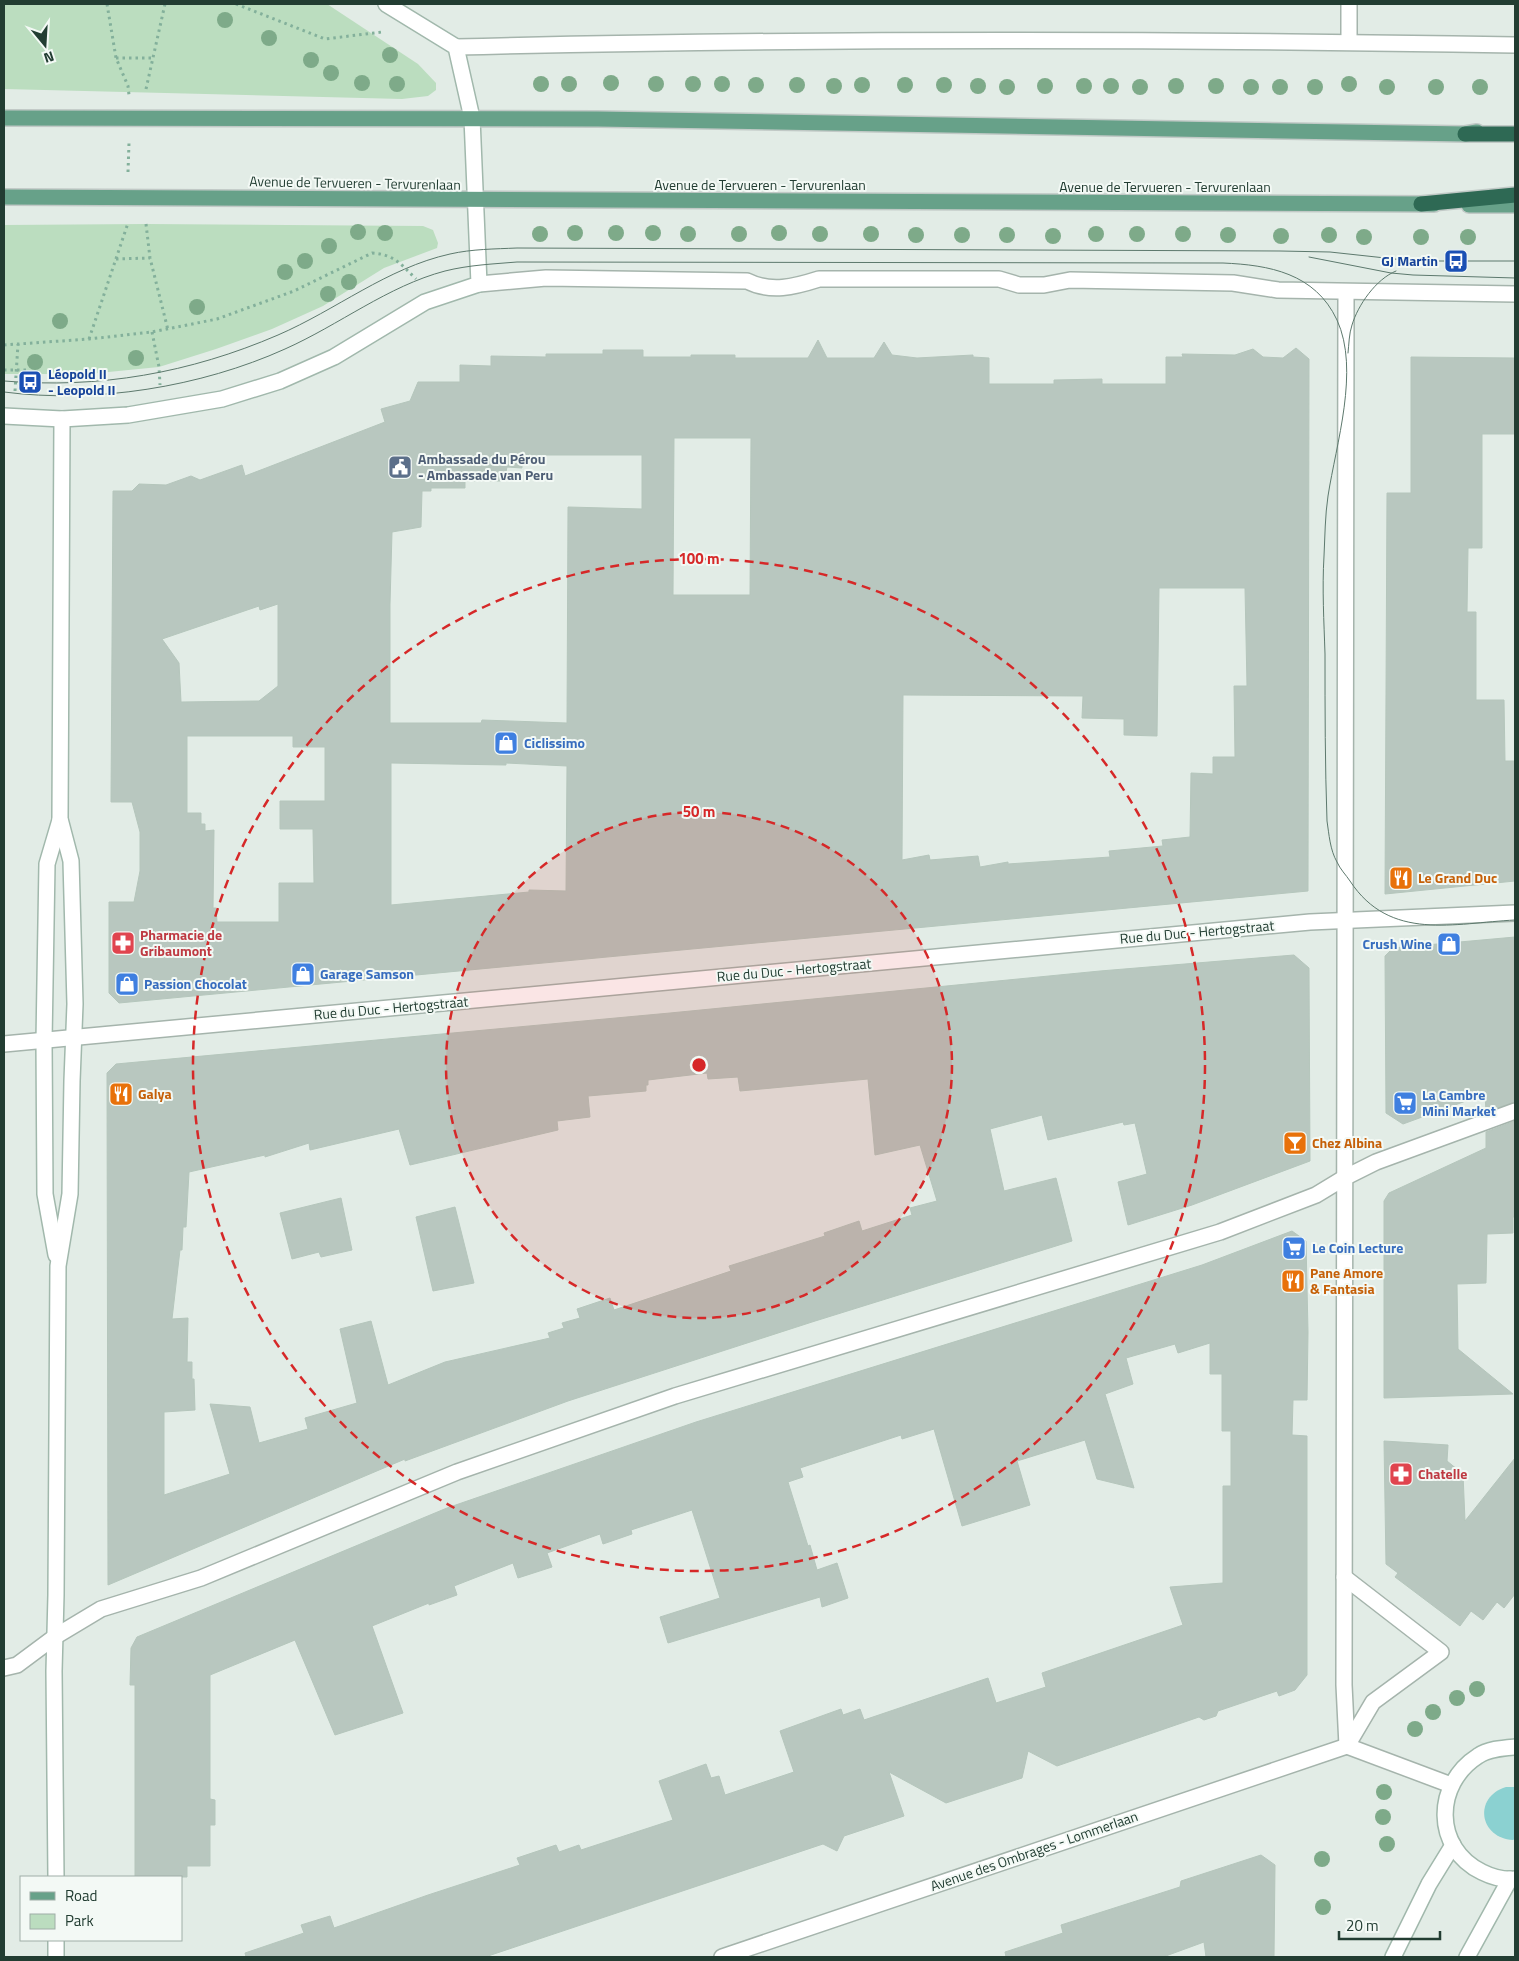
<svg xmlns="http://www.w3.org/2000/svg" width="1519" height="1961" font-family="'Titillium Web',sans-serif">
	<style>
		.green { fill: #bbddbf }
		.water { fill: #8bd1d1 }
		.building { fill: #b8c7bf; stroke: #b5c6bc; fill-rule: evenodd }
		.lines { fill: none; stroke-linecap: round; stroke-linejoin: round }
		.lane-casing { stroke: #a5b4ac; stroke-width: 18 }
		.street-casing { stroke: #a5b4ac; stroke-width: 18 }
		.secondary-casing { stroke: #a1b8ac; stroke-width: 18 }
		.primary-casing { stroke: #c1c9c6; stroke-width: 18 }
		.highway-casing { stroke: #c1c9c6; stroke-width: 18 }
		.path { stroke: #83b09b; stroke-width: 3; stroke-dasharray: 2.5 4; stroke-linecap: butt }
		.lane { stroke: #fff; stroke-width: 15 }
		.street { stroke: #fff; stroke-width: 15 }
		.secondary { stroke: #fff; stroke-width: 15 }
		.primary { stroke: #67a189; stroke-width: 15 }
		.highway { stroke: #2e6954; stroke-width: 15 }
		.tram { stroke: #5d796d; stroke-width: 1 }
		.tree { fill: #7eaa89 }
		.ring { fill: none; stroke: #d62828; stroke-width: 2.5; stroke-dasharray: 9 6 }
		.labels { text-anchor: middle; stroke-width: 4; stroke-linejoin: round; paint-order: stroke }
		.street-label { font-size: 14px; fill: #223d32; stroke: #f3f9f5 }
		.transit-label { font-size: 14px; font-weight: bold; fill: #164399; stroke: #f3f9f5; text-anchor: end }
		.service-label { font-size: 14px; font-weight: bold; fill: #4e5e75; stroke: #f3f9f5; text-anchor: start }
		.shop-label { font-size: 14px; font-weight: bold; fill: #366cbe; stroke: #f3f9f5; text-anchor: start }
		.food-label { font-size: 14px; font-weight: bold; fill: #c56008; stroke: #f3f9f5; text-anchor: start }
		.health-label { font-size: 14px; font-weight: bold; fill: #be3a42; stroke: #f3f9f5; text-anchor: start }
		.centre { fill: #d62828; stroke: #f3f9f5; stroke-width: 2.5 }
		.ring-label { font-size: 15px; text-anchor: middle; font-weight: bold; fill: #d62828; stroke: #f3f9f5; stroke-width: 4; stroke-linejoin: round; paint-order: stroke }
	</style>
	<rect width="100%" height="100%" fill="#e2ece6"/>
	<g class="green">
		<path d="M4,4H327L418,64L436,83V90L428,96L402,99L4,89Z"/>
		<path d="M146,224L423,226L433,230L438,243L437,248L384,268L323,306L272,329L216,349L159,367L88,374H4V225Z"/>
	</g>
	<path class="water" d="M1506,1787H1515V1839L1513,1840C1479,1838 1473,1797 1506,1787Z"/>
	<g class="building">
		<path d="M818,340L827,358H874L884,342L892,355L917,358L973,355V357L989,358V384H1054V380L1102,379V384H1166V357H1183L1182,354L1235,355L1253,349L1263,357L1283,358L1296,348L1309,359L1308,891L119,1003L109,993V902H134L140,871V832L132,802H111L113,491H132L139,484L166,485L191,476L200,480L242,465L245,476L266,468L385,422L381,409L410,401L418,382H460V365L491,366V356L546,357V354H603V350H643V357H691V355H735V358H808ZM674,438H751L750,595H673ZM522,455H642V509L568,507L567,723L482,720L481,723H390V604L392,532L421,527L422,491H431V488H465V481H504L507,467L522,468ZM1159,588H1245L1247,686H1234L1235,757H1213V774L1191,773L1190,837L1162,840L1163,846L1109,851L1110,857L1008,864V862L980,867L978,856L930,860L929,855L902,860L903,695L1083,696L1082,718L1124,719V735L1157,736ZM278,604V686L259,701L181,702L179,663L162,639L259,606L260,610ZM187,736H293V747H325V801H280V829H313L314,883H279V922H217L216,908H213L214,830L205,831V824H201V813H187ZM391,763L506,765V763L567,766L566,891L529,890V892L391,905Z"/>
		<path d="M1411,357L1515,358V434H1482V548H1468L1467,612H1476V700H1504L1505,761H1515V881L1385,894L1387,493H1411Z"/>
		<path d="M1515,937V1102L1486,1112L1485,1094L1403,1124L1386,1113L1385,956L1393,948Z"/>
		<path d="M1294,955L1309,968L1310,1161L1192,1205L1128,1225L1118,1182L1147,1174L1135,1123L1124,1125L1123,1122L1048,1140L1042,1115L990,1129L1004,1191L1056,1178L1072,1241L812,1322L568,1401L405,1461V1459L108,1585L107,1073L116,1064L670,1013L1100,971ZM707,1073L708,1079L738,1077L740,1091L868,1079L875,1155L920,1145L937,1201L910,1208L912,1215L862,1231L859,1221L824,1233L825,1236L729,1266L731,1271L614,1310L610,1298L577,1309L580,1318L562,1323L564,1328L548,1333L550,1338L445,1362L388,1385L371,1321L340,1329L357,1403L305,1418L308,1429L259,1443L250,1407L210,1404L230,1474L164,1495V1412L195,1410L194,1379H192V1362H187L188,1318L172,1319L180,1250H182L183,1227H186L189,1172L265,1155V1157L309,1143L310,1150L399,1129L410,1165L558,1130L557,1121L590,1117L588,1096L646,1091V1085H648V1080Z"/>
		<path d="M1515,1121V1217H1513V1233L1487,1234L1486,1283L1457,1284L1458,1349L1513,1394L1384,1398V1201L1389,1193L1486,1148V1132Z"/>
		<path d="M341,1198L352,1250L321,1257L319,1252L292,1259L280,1213Z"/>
		<path d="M455,1207L474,1283L433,1291L416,1217Z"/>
		<path d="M1292,1231L1306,1241L1308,1332L1307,1400H1293L1292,1435L1307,1436V1675L1295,1690L1279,1696L1277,1691L1218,1711L1216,1716L1204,1720L1199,1717L1057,1766L1028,1751L1022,1778L946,1803L889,1772L904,1816L844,1836L837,1851L823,1844L485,1957H246L245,1953L304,1933L301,1925L330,1916L334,1928L428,1895L520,1865L517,1858L556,1845L559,1852L579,1845L581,1850L673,1820L659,1781L706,1764L711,1778L719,1776L725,1795L794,1772L780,1731L841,1709L843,1715L860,1709L864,1720L988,1678L996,1703L1046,1687L1042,1673L1183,1625L1170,1587L1223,1583V1486H1231V1431H1222V1374H1210V1343L1178,1353L1175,1344L1126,1358L1133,1384L1105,1394L1134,1488L1097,1479L1085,1440L1017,1461L1030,1505L962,1526L934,1429L902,1439L901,1435L800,1468L803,1477L788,1482L808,1546L810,1545L817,1570L837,1563L848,1598L822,1607L820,1597L668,1643L660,1617L720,1598L692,1510L631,1530L632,1534L603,1544L600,1534L547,1553L552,1567L518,1578L513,1563L454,1586L457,1595L429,1605V1603L372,1626L403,1713L335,1735L295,1640L210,1675V1799L215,1800V1825H210V1866H187V1877H135V1685H130L131,1648L137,1637L447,1508L696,1422L1202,1265Z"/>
		<path d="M1384,1441L1448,1445L1447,1461L1463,1474L1465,1521L1515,1458V1594L1504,1608L1497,1602L1483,1620L1471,1611L1460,1626L1395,1577L1398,1573L1386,1564Z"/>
		<path d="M1261,1855L1275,1865L1274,1957H1206L1204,1942L1163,1957H1006L1005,1952L1063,1933L1061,1925L1180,1887L1181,1881Z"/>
	</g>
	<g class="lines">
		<g class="lane-casing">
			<path id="lane" d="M1344,1577L1441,1652L1373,1702L1347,1746"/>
		</g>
		<g class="street-casing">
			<g id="street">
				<path d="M1349,4V42"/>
				<path d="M456,47C809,38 1162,39 1515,45"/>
				<path d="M479,284L546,278L747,281C771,293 794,287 819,279H999L1019,285H1044L1070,280L1233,283L1278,290L1515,294"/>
				<path d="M1346,292L1344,1685L1347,1746"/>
				<path d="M4,1044L1310,922L1515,913"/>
				<path d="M4,1668L17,1665L56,1636L101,1609L201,1578L457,1472L675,1396L1220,1232L1316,1195L1344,1178L1376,1162L1515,1111"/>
				<path d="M1347,1746L1451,1785"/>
				<path d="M722,1957L1347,1746"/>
			</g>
		</g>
		<g class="secondary-casing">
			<g id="secondary">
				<path d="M4,416L62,419L128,415L222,399L280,381L334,357L425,302L479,284L472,118L456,47L386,4"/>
				<path d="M56,1255L45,1194L44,1041L47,864L60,820"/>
				<path d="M1515,1747C1503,1748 1488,1749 1478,1756C1434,1784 1433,1848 1482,1872C1492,1877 1504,1880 1515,1879"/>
				<path d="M56,1877L54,1671L56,1595L58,1266L70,1194L72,1081L75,1004L71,861L60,819L62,419"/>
				<path d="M56,1940V1957"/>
				<path d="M1393,1957L1429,1884L1453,1845"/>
				<path d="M1467,1957L1510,1879"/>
			</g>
		</g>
		<g class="primary-casing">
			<g id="primary">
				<path d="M4,118L598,119L1465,134L1477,132"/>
				<path d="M4,197L1434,204"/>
				<path d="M1469,205H1515"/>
			</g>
		</g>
		<g class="highway-casing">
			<g id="highway">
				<path d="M1465,134H1515"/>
				<path d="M1421,204L1515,195"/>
			</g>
		</g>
		<g class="path">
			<path d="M107,4L116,58L128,86L129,95"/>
			<path d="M236,4L325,39L382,32"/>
			<path d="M116,58H153"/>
			<path d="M146,89L165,4"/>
			<path d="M128,172L129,143"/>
			<path d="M146,224L150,258L168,330"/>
			<path d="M116,259L150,258"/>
			<path d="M152,332L159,367L160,385"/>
			<path d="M89,339L128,223"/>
			<path d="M4,345L89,339L152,332L217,319L294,291L372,253C393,254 401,264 416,279"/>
			<path d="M4,370H30"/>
			<path d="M15,391L18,344"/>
		</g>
		<use href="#lane" class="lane"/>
		<use href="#street" class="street"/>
		<use href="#secondary" class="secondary"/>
		<use href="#primary" class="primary"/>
		<use href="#highway" class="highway"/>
		<g class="tram">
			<path d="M1309,257L1391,273L1413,275L1515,278"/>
			<path d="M1348,353C1349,344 1349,334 1352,325C1358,305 1376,279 1396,271"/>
			<path d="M4,381C99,389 190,373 278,335C336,310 387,268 450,254C472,249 495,249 517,248L1280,251L1330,252L1413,261H1515"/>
			<path d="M4,392C95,404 201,387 285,349C339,325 388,286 445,271C469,265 493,264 517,262L1223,263C1269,265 1315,273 1337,320C1360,370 1336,444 1328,496C1325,516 1325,536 1324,556C1322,589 1324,622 1325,654C1325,710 1325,765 1327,821C1329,834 1330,850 1337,862C1340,869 1346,875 1350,881C1390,942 1454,923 1515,920"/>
		</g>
	</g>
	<g class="tree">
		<circle cx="225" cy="20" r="8"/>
		<circle cx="269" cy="38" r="8"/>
		<circle cx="390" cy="55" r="8"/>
		<circle cx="311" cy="60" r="8"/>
		<circle cx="331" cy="73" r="8"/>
		<circle cx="362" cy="83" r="8"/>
		<circle cx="611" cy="83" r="8"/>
		<circle cx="397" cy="84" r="8"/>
		<circle cx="541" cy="84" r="8"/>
		<circle cx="569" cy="84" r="8"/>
		<circle cx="656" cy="84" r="8"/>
		<circle cx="693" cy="84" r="8"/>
		<circle cx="722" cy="84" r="8"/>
		<circle cx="1349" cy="84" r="8"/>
		<circle cx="756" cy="85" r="8"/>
		<circle cx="797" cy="85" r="8"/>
		<circle cx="862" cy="85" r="8"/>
		<circle cx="905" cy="85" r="8"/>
		<circle cx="944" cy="85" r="8"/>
		<circle cx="834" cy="86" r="8"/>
		<circle cx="978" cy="86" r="8"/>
		<circle cx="1045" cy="86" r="8"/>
		<circle cx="1084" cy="86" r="8"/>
		<circle cx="1111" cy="86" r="8"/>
		<circle cx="1176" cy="86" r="8"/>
		<circle cx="1216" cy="86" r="8"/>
		<circle cx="1007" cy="87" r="8"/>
		<circle cx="1140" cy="87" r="8"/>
		<circle cx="1251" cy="87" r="8"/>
		<circle cx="1280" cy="87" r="8"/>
		<circle cx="1315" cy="87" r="8"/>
		<circle cx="1387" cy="87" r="8"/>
		<circle cx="1436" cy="87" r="8"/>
		<circle cx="1480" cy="87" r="8"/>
		<circle cx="358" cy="232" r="8"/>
		<circle cx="385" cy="233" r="8"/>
		<circle cx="575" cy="233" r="8"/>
		<circle cx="616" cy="233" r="8"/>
		<circle cx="653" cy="233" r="8"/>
		<circle cx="779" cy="233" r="8"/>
		<circle cx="540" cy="234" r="8"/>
		<circle cx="688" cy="234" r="8"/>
		<circle cx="739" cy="234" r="8"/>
		<circle cx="820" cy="234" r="8"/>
		<circle cx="871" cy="234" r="8"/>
		<circle cx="1096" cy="234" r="8"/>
		<circle cx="1137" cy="234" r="8"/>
		<circle cx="1183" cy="234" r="8"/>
		<circle cx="916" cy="235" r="8"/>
		<circle cx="962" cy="235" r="8"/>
		<circle cx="1007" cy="235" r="8"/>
		<circle cx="1228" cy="235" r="8"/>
		<circle cx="1329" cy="235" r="8"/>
		<circle cx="1053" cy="236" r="8"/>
		<circle cx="1281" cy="236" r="8"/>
		<circle cx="1364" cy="237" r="8"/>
		<circle cx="1421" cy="237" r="8"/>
		<circle cx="1468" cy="237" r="8"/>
		<circle cx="329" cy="246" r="8"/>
		<circle cx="305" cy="261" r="8"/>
		<circle cx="285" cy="272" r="8"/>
		<circle cx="349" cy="282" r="8"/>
		<circle cx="328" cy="294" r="8"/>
		<circle cx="197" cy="307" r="8"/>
		<circle cx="60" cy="321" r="8"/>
		<circle cx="136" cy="358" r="8"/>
		<circle cx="35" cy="362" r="8"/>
		<circle cx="1477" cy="1689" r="8"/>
		<circle cx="1457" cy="1698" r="8"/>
		<circle cx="1433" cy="1712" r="8"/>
		<circle cx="1415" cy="1729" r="8"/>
		<circle cx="1384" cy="1792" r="8"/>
		<circle cx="1383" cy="1817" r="8"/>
		<circle cx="1387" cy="1844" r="8"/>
		<circle cx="1322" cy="1859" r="8"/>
		<circle cx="1323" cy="1907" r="8"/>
	</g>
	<circle cx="699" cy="1065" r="253" fill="#d62828" fill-opacity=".12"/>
	<g class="ring">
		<circle cx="699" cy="1065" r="253"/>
		<circle cx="699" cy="1065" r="506"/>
	</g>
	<defs>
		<g id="bus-square" transform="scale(1.25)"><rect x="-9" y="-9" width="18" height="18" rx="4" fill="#1a4fb4" stroke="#f3f9f5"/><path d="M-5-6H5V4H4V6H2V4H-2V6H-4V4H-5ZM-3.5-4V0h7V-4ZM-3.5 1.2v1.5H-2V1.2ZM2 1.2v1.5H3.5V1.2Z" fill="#fff"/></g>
		<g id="civic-square" transform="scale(1.25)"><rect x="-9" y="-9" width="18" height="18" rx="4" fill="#5c6f8a" stroke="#f3f9f5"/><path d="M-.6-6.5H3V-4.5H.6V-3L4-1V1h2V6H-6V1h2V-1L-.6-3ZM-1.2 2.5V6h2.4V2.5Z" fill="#fff"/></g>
		<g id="shop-square" transform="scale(1.25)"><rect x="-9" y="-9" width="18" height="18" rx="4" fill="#3f7fe0" stroke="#f3f9f5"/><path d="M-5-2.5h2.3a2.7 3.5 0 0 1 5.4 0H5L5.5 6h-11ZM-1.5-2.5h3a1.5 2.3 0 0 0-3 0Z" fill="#fff"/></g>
		<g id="restaurant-square" transform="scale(1.25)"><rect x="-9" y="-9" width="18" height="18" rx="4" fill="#e8710a" stroke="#f3f9f5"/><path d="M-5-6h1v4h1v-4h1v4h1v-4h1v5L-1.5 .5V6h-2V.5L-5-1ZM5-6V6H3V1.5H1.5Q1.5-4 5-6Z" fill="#fff"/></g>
		<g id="pharmacy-square" transform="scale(1.25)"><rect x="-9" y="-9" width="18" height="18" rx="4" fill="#e0444e" stroke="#f3f9f5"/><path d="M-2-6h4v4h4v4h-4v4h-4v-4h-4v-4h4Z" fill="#fff"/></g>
		<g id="supermarket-square" transform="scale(1.25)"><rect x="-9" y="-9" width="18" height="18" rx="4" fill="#3f7fe0" stroke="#f3f9f5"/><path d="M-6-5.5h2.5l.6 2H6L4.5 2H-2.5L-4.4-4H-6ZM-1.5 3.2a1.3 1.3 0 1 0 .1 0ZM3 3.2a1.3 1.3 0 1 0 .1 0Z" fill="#fff"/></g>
		<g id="bar-square" transform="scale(1.25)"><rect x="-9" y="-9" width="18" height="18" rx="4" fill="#e8710a" stroke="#f3f9f5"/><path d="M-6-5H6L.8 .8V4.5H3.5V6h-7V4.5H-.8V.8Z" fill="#fff"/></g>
	</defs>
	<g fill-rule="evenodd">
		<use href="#bus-square" x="1456" y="261"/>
		<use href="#bus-square" x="30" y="382"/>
		<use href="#civic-square" x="400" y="467"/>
		<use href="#shop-square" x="506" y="743"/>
		<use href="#restaurant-square" x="1401" y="878"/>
		<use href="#pharmacy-square" x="123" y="943"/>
		<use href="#shop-square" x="1449" y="944"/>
		<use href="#shop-square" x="303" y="974"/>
		<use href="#shop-square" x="127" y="984"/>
		<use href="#restaurant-square" x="121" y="1094"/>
		<use href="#supermarket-square" x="1405" y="1103"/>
		<use href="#bar-square" x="1295" y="1143"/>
		<use href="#supermarket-square" x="1294" y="1248"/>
		<use href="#restaurant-square" x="1293" y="1281"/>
		<use href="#pharmacy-square" x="1401" y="1474"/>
	</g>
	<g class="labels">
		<g class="street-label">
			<text transform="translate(355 183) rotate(1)" y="5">Avenue de Tervueren - Tervurenlaan</text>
			<text x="760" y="190">Avenue de Tervueren - Tervurenlaan</text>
			<text x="1165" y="192">Avenue de Tervueren - Tervurenlaan</text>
			<text transform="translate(1197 932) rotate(-5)" y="5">Rue du Duc - Hertogstraat</text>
			<text transform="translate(794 970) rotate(-5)" y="5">Rue du Duc - Hertogstraat</text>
			<text transform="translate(391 1008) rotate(-5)" y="5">Rue du Duc - Hertogstraat</text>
			<text transform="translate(1034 1851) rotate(-19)" y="5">Avenue des Ombrages - Lommerlaan</text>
		</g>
		<g class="transit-label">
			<text x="1438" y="266">GJ Martin</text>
			<text x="48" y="379" text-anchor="start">Léopold II<tspan x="48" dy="16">- Leopold II</tspan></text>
		</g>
		<g class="service-label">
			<text x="418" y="464">Ambassade du Pérou<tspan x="418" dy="16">- Ambassade van Peru</tspan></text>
		</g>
		<g class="shop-label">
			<text x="524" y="748">Ciclissimo</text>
			<text x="1432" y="949" text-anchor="end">Crush Wine</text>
			<text x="320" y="979">Garage Samson</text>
			<text x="144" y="989">Passion Chocolat</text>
			<text x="1422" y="1100">La Cambre<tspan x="1422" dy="16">Mini Market</tspan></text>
			<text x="1312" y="1253">Le Coin Lecture</text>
		</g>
		<g class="food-label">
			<text x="1418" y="883">Le Grand Duc</text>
			<text x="138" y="1099">Galya</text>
			<text x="1312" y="1148">Chez Albina</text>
			<text x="1310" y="1278">Pane Amore<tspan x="1310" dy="16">&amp; Fantasia</tspan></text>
		</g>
		<g class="health-label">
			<text x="140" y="940">Pharmacie de<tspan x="140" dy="16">Gribaumont</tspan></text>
			<text x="1418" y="1479">Chatelle</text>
		</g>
	</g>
	<circle cx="699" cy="1065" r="8" class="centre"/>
	<g class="ring-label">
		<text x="699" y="564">100 m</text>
		<text x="699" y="817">50 m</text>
	</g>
	<rect width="1519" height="1961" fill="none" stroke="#223d32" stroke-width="10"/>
	<rect x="20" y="1876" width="162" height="65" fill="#f3f9f5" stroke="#9faea7"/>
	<rect x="30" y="1892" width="25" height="8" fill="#67a189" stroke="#9faea7"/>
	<text x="65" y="1901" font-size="15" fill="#223d32">Road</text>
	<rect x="30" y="1914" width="25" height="15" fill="#bbddbf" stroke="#9faea7"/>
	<text x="65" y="1926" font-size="15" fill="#223d32">Park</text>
	<g transform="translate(45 45) rotate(162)" stroke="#f3f9f5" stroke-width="4" paint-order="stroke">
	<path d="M0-4L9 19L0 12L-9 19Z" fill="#223d32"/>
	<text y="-8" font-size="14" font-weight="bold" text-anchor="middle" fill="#223d32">N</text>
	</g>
	<path d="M1339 1931v8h101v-8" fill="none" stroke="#223d32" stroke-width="2.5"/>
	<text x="1346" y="1931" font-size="15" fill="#223d32" stroke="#f3f9f5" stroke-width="4" paint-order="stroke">20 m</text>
</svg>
